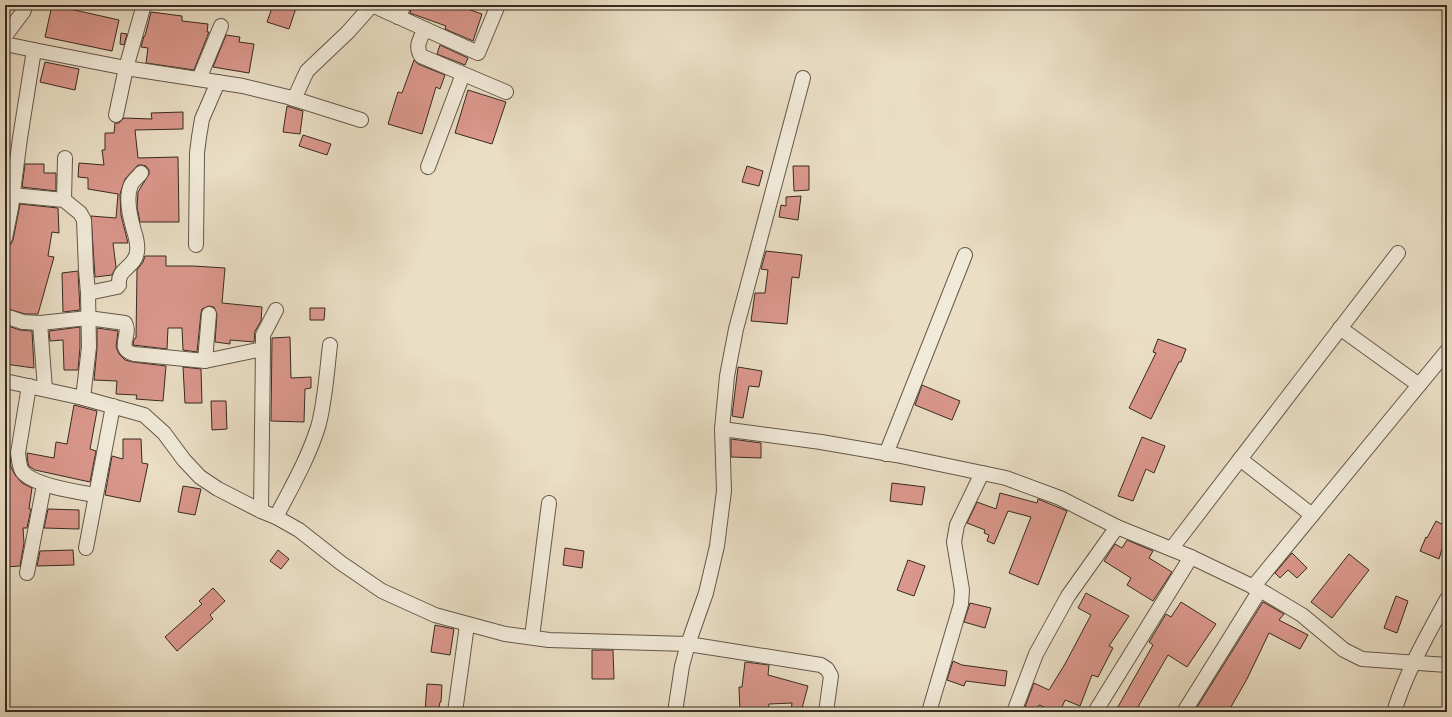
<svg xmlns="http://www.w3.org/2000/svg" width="1452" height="717" font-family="'Old Standard TT',serif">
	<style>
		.building { fill: #da978c; stroke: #372a21 }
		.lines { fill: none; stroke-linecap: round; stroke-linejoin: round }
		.minor-casing { stroke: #64574a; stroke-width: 16 }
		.minor { stroke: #f1ead9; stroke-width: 14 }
	</style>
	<rect width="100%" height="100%" fill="#eadec5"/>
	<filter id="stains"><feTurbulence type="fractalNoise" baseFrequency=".005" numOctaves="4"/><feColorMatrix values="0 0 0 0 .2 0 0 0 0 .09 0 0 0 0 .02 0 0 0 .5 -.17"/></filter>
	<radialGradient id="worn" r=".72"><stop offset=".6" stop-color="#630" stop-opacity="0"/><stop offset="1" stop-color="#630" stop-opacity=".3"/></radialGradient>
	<g class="building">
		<path d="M52,5L119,20L112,51L45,37Z"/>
		<path d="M273,5H297L289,29L267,22Z"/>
		<path d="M412,5H456L482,14L473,41L445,29L446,26L410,13Z"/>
		<path d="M151,12L182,16V21L208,24L207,32H209L194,70L146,63L148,48L141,47L144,36H145Z"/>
		<path d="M121,33L127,34L124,45L120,44Z"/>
		<path d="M226,35L240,37L239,42L254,44L249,73L213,67Z"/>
		<path d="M440,45L468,58L465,65L437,54Z"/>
		<path d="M414,60L418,64L445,75L440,89L436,87L422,134L388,124L398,92L402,93Z"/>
		<path d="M45,62L79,69L75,90L40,82Z"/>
		<path d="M468,90L506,102L492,144L455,133Z"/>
		<path d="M287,106L303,111L300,134L283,132Z"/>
		<path d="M183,112V129L135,130L138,158L178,157L179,222H140L137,207L138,192L149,174V170L146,166L142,165H138L125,179L120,194L121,215L128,243H113L116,267L112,275L95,277L91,216L116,218L118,194L88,189V178L78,177L79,163L104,165L102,150H105V133H114L115,123H119L124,118L152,119L151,113Z"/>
		<path d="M303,135L331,144L327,155L299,146Z"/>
		<path d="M25,164H44V173H56V191L22,187Z"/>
		<path d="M747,166L763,171L759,186L742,182Z"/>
		<path d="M793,166H809V190L794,191Z"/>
		<path d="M801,196L798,220L779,217L781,205L786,206V197Z"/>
		<path d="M20,204L58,208L59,233L52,232L48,256L54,257L38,314H25L5,308V253L6,246L11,244L13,240Z"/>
		<path d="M766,251L802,255L799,278L792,277L787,324L751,321L755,293H765L768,270L761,269Z"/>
		<path d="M145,256H166V266H193L225,268L222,303L262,307L261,321L255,331L254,342L230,340V344L215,342L217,314L214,307L209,306L202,309L201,313L197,352L183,350L182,328H168L167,349L133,345L134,339L136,338L137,270L143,262Z"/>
		<path d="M78,271L80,310L63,312L62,273Z"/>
		<path d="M310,308H325L324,320H310Z"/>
		<path d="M5,325L20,330L32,331L34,368L5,364Z"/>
		<path d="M80,327V347L78,370H64L63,340L50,341L49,331Z"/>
		<path d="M97,328L118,331L116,347L119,354L125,360L133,362L166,366L163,401L136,399L137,395L116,394L117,381L94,380L97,348Z"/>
		<path d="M290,337L291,378L311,377V388L305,389L304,422L271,421L272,338Z"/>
		<path d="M1158,339L1186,349L1181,362H1179L1151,419L1129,408L1156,353L1153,352Z"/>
		<path d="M183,367L201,369L202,403H185Z"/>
		<path d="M738,367L762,371L759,387L749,386L743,418L732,416Z"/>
		<path d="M922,385L960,401L952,420L915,405Z"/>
		<path d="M211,401H226L227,429L212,430Z"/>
		<path d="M74,405L97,411L90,449L96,451L90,482L35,470L29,466L28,463L27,453L54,458L56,442L67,444Z"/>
		<path d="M1142,437L1165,446L1154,473L1146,469L1133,501L1118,496Z"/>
		<path d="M123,439H141L142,463L148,464L140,502L105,495L112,456L123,459Z"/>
		<path d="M731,439L761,443V458L731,457Z"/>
		<path d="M5,452L10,453L11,467L15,475L22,483L32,488L29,509H31L27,528H23L24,543L20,566L5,567Z"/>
		<path d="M892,483L925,487L922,505L890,501Z"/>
		<path d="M183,486L201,489L195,515L178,512Z"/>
		<path d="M1000,493L1037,503L1038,499L1067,511L1038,585L1009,573L1031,517L1008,511L994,544L987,541L989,535L984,533L985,530L967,523L977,502L996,509Z"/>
		<path d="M48,509L79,510V529L44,528Z"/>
		<path d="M1436,521L1447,527V540L1442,549L1439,559L1420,551L1426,537L1427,538Z"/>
		<path d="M1127,540L1153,551L1149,558L1172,572L1153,601L1127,585L1131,578L1104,561L1115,544L1122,548Z"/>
		<path d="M565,548L584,551L582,568L563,565Z"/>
		<path d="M73,550L74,565L37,566L40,551Z"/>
		<path d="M278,550L289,559L281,569L270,561Z"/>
		<path d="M1292,553L1307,568L1297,578L1288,570L1280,578L1275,573Z"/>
		<path d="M1349,554L1369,570L1332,618L1311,602Z"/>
		<path d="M908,560L925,566L914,596L897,590Z"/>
		<path d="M213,588L225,601L210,615L213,619L177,651L165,637L202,604L199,601Z"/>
		<path d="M1086,593L1129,616L1109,646L1113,648L1098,677L1092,675L1080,706L1065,700L1060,712H1056L1039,705L1035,712H1023L1034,683L1049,690L1065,664L1091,615L1078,608Z"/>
		<path d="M1396,596L1408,601L1397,633L1384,628Z"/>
		<path d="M1181,602L1216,624L1187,667L1168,655L1135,712H1115L1153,645L1149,642L1166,614L1171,617Z"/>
		<path d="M1263,602L1284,614L1279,620L1308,635L1300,649L1269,633L1247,679L1228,712H1194Z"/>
		<path d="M970,603L991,608L985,628L964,622Z"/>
		<path d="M435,625L454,629L450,655L431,652Z"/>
		<path d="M592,650H613L614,679H592Z"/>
		<path d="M953,661L962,665L1007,671L1005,686L966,681L964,686L947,680Z"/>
		<path d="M745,662L769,665L768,675L808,686L801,712H791L792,703L769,704L768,712H740L739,687H742Z"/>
		<path d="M427,684L442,685L441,702H440L438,712H425Z"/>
	</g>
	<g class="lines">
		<g class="minor-casing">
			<g id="minor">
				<path d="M372,5L478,53L498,5"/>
				<path d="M398,17L404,5"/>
				<path d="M425,29C420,39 415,46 421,56L506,92"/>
				<path d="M5,36L23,12L26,5"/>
				<path d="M5,44L34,50"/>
				<path d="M199,79L221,26"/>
				<path d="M294,99L307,71L348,32L372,5"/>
				<path d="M116,115L126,68L143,8"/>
				<path d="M428,167L463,74"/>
				<path d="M12,195L64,200L80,213L84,220L86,270L88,293L89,347L83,398"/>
				<path d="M64,200L65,158"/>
				<path d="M5,238L11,208L20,138L34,50L126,68L243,86L288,97L361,120"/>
				<path d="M196,245L197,153L199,137L202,119L218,82"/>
				<path d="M88,293L117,287L119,285C117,268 135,268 137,252C138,245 136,237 134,231C130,217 125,198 131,185C133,181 138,177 141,173"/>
				<path d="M5,316L23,322L40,323L88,318L125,323C132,335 115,349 134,354L205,361L263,349L261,511"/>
				<path d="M40,323L45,389"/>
				<path d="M1340,328L1419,385"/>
				<path d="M263,349V335L276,310"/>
				<path d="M205,361L209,314"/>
				<path d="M5,381L83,398L144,415L164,433L184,460L200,477L218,489L261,511L276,517L299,530L341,563L382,591L435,615L505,634L549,640L688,644L821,665L827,669L831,676L826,712"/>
				<path d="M29,386L18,453C19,459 19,466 22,471C33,486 78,492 95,495"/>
				<path d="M722,429L727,376L736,329L803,78"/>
				<path d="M886,454L965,255"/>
				<path d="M1240,459L1312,515"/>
				<path d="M276,517C291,488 308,459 318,427C325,403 327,370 330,345"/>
				<path d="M86,548L113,406"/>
				<path d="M1172,548L1398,253"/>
				<path d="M27,573L44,485"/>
				<path d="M1253,587L1447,351"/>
				<path d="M532,637L549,503"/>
				<path d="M455,712L467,625"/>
				<path d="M675,712L682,666L688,644L706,593L717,546L724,491L722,429L821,442L896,455L1006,478L1060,498L1117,527L1191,557L1260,590L1302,615L1344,650L1362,659L1447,665"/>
				<path d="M929,712L961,604L962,590L954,542L957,525L982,473"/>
				<path d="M1014,712L1036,654L1068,596L1117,527"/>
				<path d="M1095,712L1191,557"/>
				<path d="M1184,712L1260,590"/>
				<path d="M1394,712C1406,672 1427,636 1447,599"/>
			</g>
		</g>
		<use href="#minor" class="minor"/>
	</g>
	<rect width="1452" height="717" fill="none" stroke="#eadec5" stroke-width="20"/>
	<rect x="6" y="6" width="1440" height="705" fill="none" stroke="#372a21" stroke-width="2"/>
	<rect x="10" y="10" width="1432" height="697" fill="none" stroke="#372a21"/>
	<rect width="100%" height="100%" filter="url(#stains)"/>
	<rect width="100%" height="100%" fill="url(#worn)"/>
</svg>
